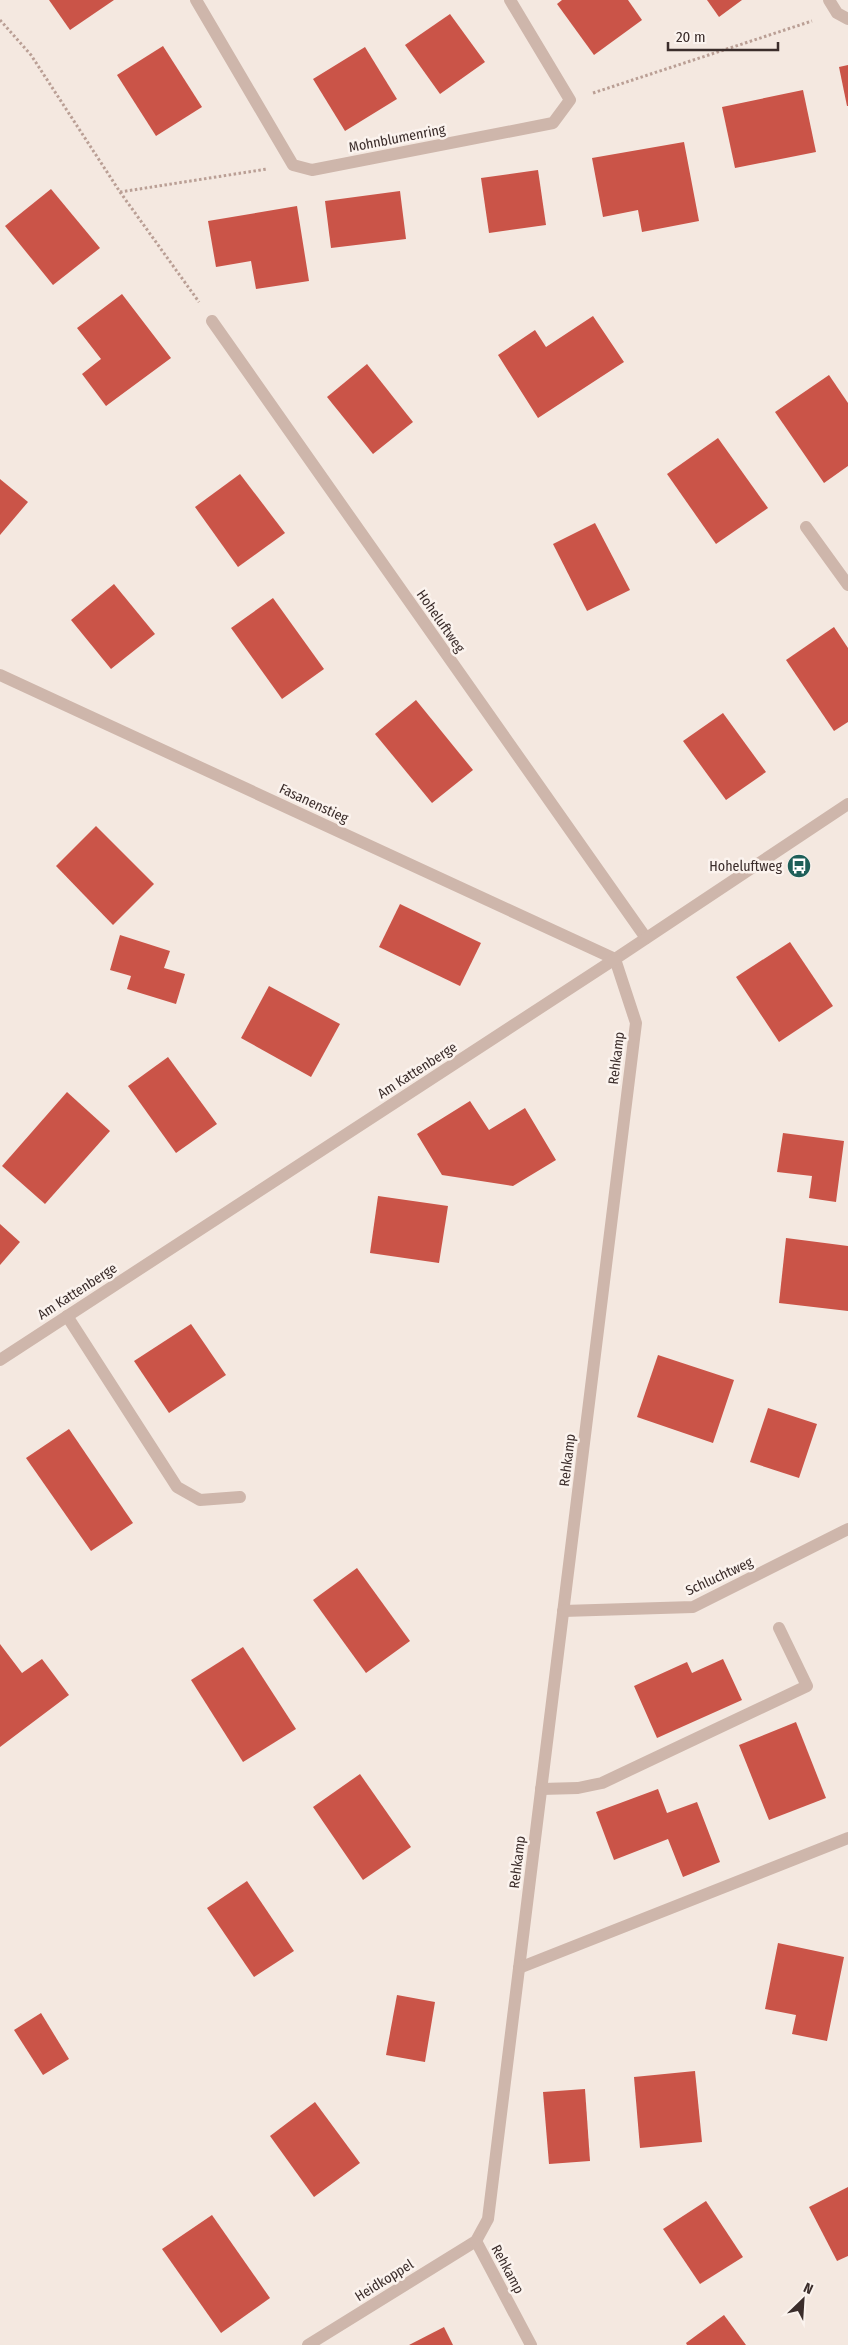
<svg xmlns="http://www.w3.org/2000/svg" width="848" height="2345" font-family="'Fira Sans Condensed',sans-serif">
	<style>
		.building { fill: #ca5448 }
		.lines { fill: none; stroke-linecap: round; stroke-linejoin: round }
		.path { stroke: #ba9f95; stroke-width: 3; stroke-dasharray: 2.5 2.5; stroke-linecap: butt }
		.minor { stroke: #ceb6ab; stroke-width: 12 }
		.labels { text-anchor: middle; stroke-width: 5; stroke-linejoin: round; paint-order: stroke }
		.street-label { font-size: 14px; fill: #3b2d2b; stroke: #fbf3ee }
		.poi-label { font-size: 14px; fill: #3b2d2b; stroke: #fbf3ee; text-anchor: end }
	</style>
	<rect width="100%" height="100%" fill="#f4e8e0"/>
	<g class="building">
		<path d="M49,0H114L70,30Z"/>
		<path d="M562,0H628L642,20L594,55L557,4Z"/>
		<path d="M707,0H742L719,17Z"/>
		<path d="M450,14L485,62L440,94L405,45Z"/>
		<path d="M163,46L202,107L156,136L117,75Z"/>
		<path d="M365,47L397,99L345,131L313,79Z"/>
		<path d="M848,65V106H847L839,67Z"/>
		<path d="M803,90L816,152L735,168L722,107Z"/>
		<path d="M684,142L699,221L642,232L638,210L603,217L592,158Z"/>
		<path d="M538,170L546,225L489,233L481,178Z"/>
		<path d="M51,189L100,248L53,285L5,226Z"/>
		<path d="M400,191L406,239L331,248L325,201Z"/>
		<path d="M297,206L309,281L256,289L251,261L216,267L208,221Z"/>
		<path d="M122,294L171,358L106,406L82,374L101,359L77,328Z"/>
		<path d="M593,316L624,362L538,418L498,355L535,330L546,347Z"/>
		<path d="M367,364L413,422L373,454L327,397Z"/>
		<path d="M829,375L848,403V466L824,483L775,412Z"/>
		<path d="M718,438L768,508L716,544L667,474Z"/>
		<path d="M240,474L285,533L238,567L195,507Z"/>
		<path d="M0,479L28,502L0,535Z"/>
		<path d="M595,523L630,590L587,611L553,544Z"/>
		<path d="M114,584L155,634L111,669L71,620Z"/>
		<path d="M273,598L324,669L282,699L231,628Z"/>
		<path d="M834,627L848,648V722L834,731L786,660Z"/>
		<path d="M416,700L473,770L432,803L375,734Z"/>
		<path d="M723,713L766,772L726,800L683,741Z"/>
		<path d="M96,826L154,884L113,925L56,866Z"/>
		<path d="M400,904L481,943L460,986L379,947Z"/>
		<path d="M120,935L170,951L164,968L185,974L176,1004L127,989L131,976L110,970Z"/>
		<path d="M790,942L833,1006L779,1042L736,977Z"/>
		<path d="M269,986L340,1024L311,1077L241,1038Z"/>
		<path d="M168,1057L217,1124L176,1153L128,1086Z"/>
		<path d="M67,1092L110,1131L45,1204L2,1166Z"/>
		<path d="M470,1101L489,1130L525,1108L556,1160L513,1186L442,1175L417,1134Z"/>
		<path d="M783,1133L844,1141L836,1202L809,1198L812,1176L777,1172Z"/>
		<path d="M378,1196L448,1206L439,1263L370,1253Z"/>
		<path d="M0,1224L20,1242L0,1265Z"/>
		<path d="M786,1238L848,1246V1311L779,1303Z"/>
		<path d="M191,1324L226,1375L169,1413L134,1361Z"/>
		<path d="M658,1355L734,1380L713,1443L637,1417Z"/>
		<path d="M768,1408L817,1424L799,1478L750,1462Z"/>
		<path d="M69,1429L133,1523L91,1551L26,1458Z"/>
		<path d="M357,1568L410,1641L366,1673L313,1600Z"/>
		<path d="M0,1644L22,1673L42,1659L69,1695L0,1747Z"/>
		<path d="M243,1647L296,1729L243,1762L191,1680Z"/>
		<path d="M723,1659L742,1700L657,1738L634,1686L687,1662L692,1673Z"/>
		<path d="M796,1722L826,1798L769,1820L739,1745Z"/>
		<path d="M360,1774L411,1847L363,1880L313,1807Z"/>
		<path d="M658,1789L667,1813L697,1802L720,1862L683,1877L668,1839L614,1860L596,1812Z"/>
		<path d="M247,1881L294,1951L254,1977L207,1908Z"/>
		<path d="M778,1943L844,1957L827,2041L792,2034L796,2015L765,2009Z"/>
		<path d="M397,1995L435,2002L425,2062L386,2055Z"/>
		<path d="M41,2013L69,2059L43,2075L14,2030Z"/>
		<path d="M695,2071L702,2142L640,2148L634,2077Z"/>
		<path d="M585,2089L590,2161L549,2164L543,2092Z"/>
		<path d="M315,2102L360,2163L314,2197L270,2136Z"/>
		<path d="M848,2187V2256L837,2261L809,2207Z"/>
		<path d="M706,2201L743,2257L700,2284L663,2229Z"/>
		<path d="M212,2215L270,2298L221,2333L162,2249Z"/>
		<path d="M724,2315L746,2345H687L686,2343Z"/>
		<path d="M444,2327L453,2345H409Z"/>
	</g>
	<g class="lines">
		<g class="path">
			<path d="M0,20L31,55L120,192L199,302"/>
			<path d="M593,93L812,21"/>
			<path d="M120,192L267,169"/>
		</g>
		<g class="minor">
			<path d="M196,0L293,165L312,170L553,123L570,100L510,0"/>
			<path d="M829,0L837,13L848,19"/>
			<path d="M212,321L646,938"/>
			<path d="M806,527L848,585"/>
			<path d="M0,675L615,959L636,1023L488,2219L476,2241L308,2345"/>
			<path d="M67,1316L177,1487L200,1500L240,1497"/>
			<path d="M0,1360L615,959L848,804"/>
			<path d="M563,1611L693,1607L848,1529"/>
			<path d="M541,1789L578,1788L602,1783L807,1686L779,1628"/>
			<path d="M519,1968L848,1838"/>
			<path d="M476,2241L531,2345"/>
		</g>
	</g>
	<defs>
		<g id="bus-disc" transform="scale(1.25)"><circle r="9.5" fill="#1e5f59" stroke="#fbf3ee"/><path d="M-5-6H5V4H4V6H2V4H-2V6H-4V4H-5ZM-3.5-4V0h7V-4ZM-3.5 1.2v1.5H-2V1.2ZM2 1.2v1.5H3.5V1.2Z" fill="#fff"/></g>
	</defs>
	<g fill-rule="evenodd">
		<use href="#bus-disc" x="799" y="866"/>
	</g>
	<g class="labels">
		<g class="street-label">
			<text transform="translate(397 138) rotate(-11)" y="5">Mohnblumenring</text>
			<text transform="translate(441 621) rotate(55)" y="5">Hoheluftweg</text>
			<text transform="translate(314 803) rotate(25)" y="5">Fasanenstieg</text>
			<text transform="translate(616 1058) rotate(-83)" y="5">Rehkamp</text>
			<text transform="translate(417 1070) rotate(-33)" y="5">Am Kattenberge</text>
			<text transform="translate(77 1291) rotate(-33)" y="5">Am Kattenberge</text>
			<text transform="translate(567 1460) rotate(-83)" y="5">Rehkamp</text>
			<text transform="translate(719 1576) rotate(-25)" y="5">Schluchtweg</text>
			<text transform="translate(517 1862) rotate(-83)" y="5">Rehkamp</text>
			<text transform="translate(508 2269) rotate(62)" y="5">Rehkamp</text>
			<text transform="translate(384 2280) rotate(-32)" y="5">Heidkoppel</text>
		</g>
		<g class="poi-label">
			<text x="782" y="871">Hoheluftweg</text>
		</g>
	</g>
	<g transform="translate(803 2300) rotate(25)" stroke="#fbf3ee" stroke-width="4" paint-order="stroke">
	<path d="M0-4L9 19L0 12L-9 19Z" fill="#3b2d2b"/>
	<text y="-8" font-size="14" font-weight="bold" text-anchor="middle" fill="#3b2d2b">N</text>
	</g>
	<path d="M668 42v8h110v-8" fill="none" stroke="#3b2d2b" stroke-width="2.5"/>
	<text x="676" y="42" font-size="15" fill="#3b2d2b" stroke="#fbf3ee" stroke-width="4" paint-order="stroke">20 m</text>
</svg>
